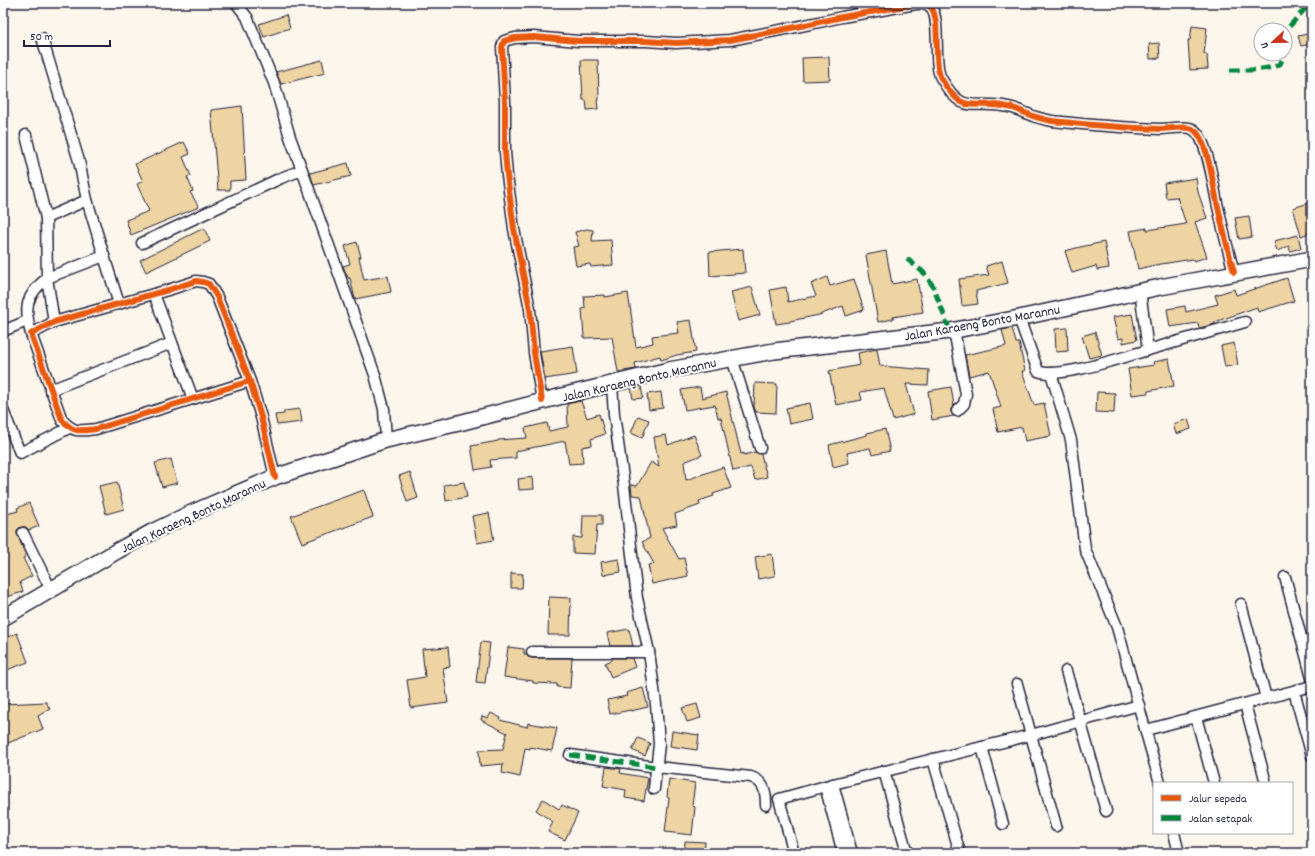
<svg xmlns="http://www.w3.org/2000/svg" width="1315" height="856" font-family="Dekko,sans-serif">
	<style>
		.building { fill: #eed3a3; stroke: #22223b }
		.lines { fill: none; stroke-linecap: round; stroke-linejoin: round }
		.street-casing { stroke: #22223b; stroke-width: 13 }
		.primary-casing { stroke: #22223b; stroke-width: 18 }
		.street { stroke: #fff; stroke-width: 10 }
		.primary { stroke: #fff; stroke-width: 15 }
		.quiet { stroke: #00873e; stroke-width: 5; stroke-dasharray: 10 5; stroke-linecap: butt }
		.cycleway-casing { stroke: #fff; stroke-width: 8 }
		.cycleway { stroke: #e8590c; stroke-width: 6 }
		.labels { text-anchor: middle; stroke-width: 4; stroke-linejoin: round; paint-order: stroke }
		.street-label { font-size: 14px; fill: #22223b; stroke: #fff }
	</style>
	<rect width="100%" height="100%" fill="#fcf6ed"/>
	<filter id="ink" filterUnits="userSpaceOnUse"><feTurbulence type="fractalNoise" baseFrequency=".025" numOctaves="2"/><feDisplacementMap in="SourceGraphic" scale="8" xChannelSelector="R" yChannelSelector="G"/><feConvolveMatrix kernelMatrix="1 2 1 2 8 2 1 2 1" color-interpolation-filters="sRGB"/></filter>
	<g filter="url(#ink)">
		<g class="building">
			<path d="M286,15L290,28L264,37L259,24Z"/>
			<path d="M1192,26L1207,28L1204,54H1207L1208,69L1190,70L1188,40H1190Z"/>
			<path d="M1312,33V44L1301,46L1298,36Z"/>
			<path d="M1159,43L1160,58L1150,59L1149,44Z"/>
			<path d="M829,57L830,80L803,81L802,58Z"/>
			<path d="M322,60L325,73L281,84L276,72Z"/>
			<path d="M581,60H598L599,100H597L598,109L587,110L586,100H583Z"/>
			<path d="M242,106L246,180L230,181V190H218L211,110Z"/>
			<path d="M184,142L190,154L183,157L191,176L187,177L193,191L190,192L199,207L131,235L126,220L149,211L137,184L143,181L135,164Z"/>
			<path d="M348,163L351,176L314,185L310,173Z"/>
			<path d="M1196,178L1198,192L1207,218L1195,222L1207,257L1194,261L1193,259L1155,265L1138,269L1130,231L1147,228V230L1186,224L1177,197L1166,198L1164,183Z"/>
			<path d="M1312,202V232L1301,236L1293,208Z"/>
			<path d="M1249,216L1252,237L1239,239L1235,218Z"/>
			<path d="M204,228L210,241L146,272L140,260Z"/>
			<path d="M587,229L593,230L592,241L611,240L613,265L591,267L590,264L576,266L573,247L579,246L575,232Z"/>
			<path d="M1298,235L1301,248L1290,251L1289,246L1277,251L1274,241Z"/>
			<path d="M357,242L361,257H359L364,280L388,276L391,292L355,299L350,278H348L343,266L350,264L345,246Z"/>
			<path d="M1104,242L1109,268L1097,270L1096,266L1072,273L1065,251L1080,247Z"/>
			<path d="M743,249L745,273L710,276L709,252Z"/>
			<path d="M886,251L892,284L917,279L923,312L893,317V319L878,322L866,255Z"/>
			<path d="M1002,261L1008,283L976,291L978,304L962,306L959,279L989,275L986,266Z"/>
			<path d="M827,277L830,286L854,279L864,310L846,316L843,306L819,315L790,321V322L776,324L770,290L786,287L788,302L816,296L811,284Z"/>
			<path d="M1287,278L1294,301L1258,312L1257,307L1215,322V324L1199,328L1198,323L1170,327L1167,309L1185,306L1186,312L1218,304L1215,295L1234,289L1236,295Z"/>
			<path d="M752,287L760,315L738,321L731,292Z"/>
			<path d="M628,293L636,347L653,343L652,336L679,333L677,322L691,320L696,352L677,355L661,360L660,356L635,363L636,369L618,372L612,337L584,338L582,309L585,308L584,296L605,295V297Z"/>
			<path d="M1132,314L1137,340L1123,343V338L1118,339L1113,317Z"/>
			<path d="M1012,328L1016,343H1019L1025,371H1022L1034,405L1044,403L1051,436L1025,441L1022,427L998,432L993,409L1001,407L989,371L969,376L965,355L1006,346L1002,330Z"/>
			<path d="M1067,328L1068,351L1056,352L1055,329Z"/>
			<path d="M1095,332L1102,355L1089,358L1082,336Z"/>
			<path d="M1234,343L1238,365L1225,367L1221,346Z"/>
			<path d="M573,346L577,374L545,379L540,351Z"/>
			<path d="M877,349L880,366L929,370L928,385L906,384L914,414L893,420L884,388L860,392L862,400L836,405L829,371L860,365L858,353Z"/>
			<path d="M1169,359L1174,386L1148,391V393L1132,395L1128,369L1154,365L1153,362Z"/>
			<path d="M755,383L777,384L776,413L756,412L754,407Z"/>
			<path d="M641,386L643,398L633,399L631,388Z"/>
			<path d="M700,387L702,398L726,392L741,454L744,453V455L755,452L761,454L767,477L755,480L751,467L733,471L721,418H718L715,405L685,410L681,390Z"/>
			<path d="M951,387L954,405L951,409V412L954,416L932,420L928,391Z"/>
			<path d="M661,392L663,408L649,410L647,394Z"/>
			<path d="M1097,392L1115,393L1114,413L1096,412Z"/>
			<path d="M581,401L587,418L599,414L605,434L591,439L592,445L582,447L583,463L569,464L565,441L516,451V458L490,460L491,467L475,470L471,446L498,441V440L527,438L525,428L547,423L549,431L568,427L567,404Z"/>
			<path d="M810,403L813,419L789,424L786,408Z"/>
			<path d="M300,409L302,422L277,425L275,415L284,414V411Z"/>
			<path d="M638,416L649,420L642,438L631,433Z"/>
			<path d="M1188,419L1191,429L1176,434L1173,424Z"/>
			<path d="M885,429L890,451L872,455L870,448L847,453L849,463L833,467L829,445L867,435V433Z"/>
			<path d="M666,435L668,445L694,435L702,455L684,462L686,480L723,467L731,488L713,494L714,496L699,501L700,505L675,514L677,525L662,528L679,559L684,558L688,576L652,584L648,565L654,564L642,542L650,538L641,496L632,495L631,485L637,486L651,462L659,467L654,437Z"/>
			<path d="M171,459L177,483L162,487L155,463Z"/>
			<path d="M410,472L418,498L407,502L399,476Z"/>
			<path d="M533,477L534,489L519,490L518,479Z"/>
			<path d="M117,482L124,509L106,514L99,486Z"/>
			<path d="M464,482L467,497L446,501L444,485Z"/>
			<path d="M364,490L373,517L302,543L291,516Z"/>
			<path d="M29,503L39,526L29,530L26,527H21L17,530V533L26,557L23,558L32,576L20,582L23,592L3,598V515L18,511L17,508Z"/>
			<path d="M489,513L494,540L477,543L472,516Z"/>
			<path d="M583,515H602V525H597L595,554L573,553V537L582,538Z"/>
			<path d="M772,554L775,576L758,579L755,557Z"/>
			<path d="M619,559L621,572L603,575L601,562Z"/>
			<path d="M511,573L523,574L522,588H511Z"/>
			<path d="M549,597L571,598L570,635H548Z"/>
			<path d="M629,629L633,646H610L607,633Z"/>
			<path d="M17,633L28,662L7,670L3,661V639Z"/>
			<path d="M481,642L490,643L485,683L476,682Z"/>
			<path d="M448,647L450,667L443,668L448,703L411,708L407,680L425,677L422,649Z"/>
			<path d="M508,647L524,649V654H526L528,657L532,658H572L570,688L557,687V684L533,683V681L504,677Z"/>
			<path d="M612,658H632L635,667L611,677L605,663L612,660Z"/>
			<path d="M643,688L648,707L631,711V710L610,714L607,700L627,696L626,693Z"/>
			<path d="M46,702L50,709L38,716L43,729L3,745V704Z"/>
			<path d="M697,704L701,718L687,722L682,708Z"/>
			<path d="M491,713L501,718L500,720L527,727L528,723L557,728L552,751L530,747V749L525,748L520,777L502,773L503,764L480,766L479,750L503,749L507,733L481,720L482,716L488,718Z"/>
			<path d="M672,731L699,735L697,750L670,746Z"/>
			<path d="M638,738L650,743L645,756L632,750Z"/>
			<path d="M606,767L621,769L620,773L648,778L644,801L625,798L626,790L603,786Z"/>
			<path d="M669,779L695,783L692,806L695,807L692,835L665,832L669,798L667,797Z"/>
			<path d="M543,799L559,809L562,805L578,813L565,840L548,832L553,822L536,810Z"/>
			<path d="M685,841L705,842L704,853H684Z"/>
		</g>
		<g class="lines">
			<g class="street-casing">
				<g id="street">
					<path d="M236,3L247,17L274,83L290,137L302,170"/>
					<path d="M42,38L79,161L87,200L104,256L119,304"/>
					<path d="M26,135L46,218L47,278L54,322"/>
					<path d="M46,218L87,200"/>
					<path d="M142,243L281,178L302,170L375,375L384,409L386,440"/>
					<path d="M1140,291L1148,350L1245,322"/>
					<path d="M154,294L193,399"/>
					<path d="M1019,318L1038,371C1058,380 1126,356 1148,350"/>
					<path d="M954,330L966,394L964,404L957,411"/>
					<path d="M3,331L27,321"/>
					<path d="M31,334C24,308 25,296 47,278L104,256"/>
					<path d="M732,358L760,448"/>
					<path d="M1051,373L1071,440L1085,549L1117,627L1160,783"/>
					<path d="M250,381L96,429C79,431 74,433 62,420L31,334L54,322L168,290L196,281L203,282L209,284L217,297L250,381L261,417L275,477"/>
					<path d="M612,384L614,415L624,485L637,598L649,652L656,704L659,744L654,789"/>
					<path d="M50,390L172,343"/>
					<path d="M542,401L534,353L530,309L514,229L507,175L505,152V102L502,47L504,41L515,38L534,37L578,41H646L676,43L730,40L796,27L842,17L916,4C919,4 924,3 928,5C943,12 932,63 941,78C964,118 973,99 1008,107C1016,108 1022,112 1028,114C1036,118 1044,119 1052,121C1089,125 1125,128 1161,129C1170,129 1188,125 1194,130C1208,139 1214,191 1218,207C1223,229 1228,251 1234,272"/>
					<path d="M3,410L20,453L69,428"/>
					<path d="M23,533L51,590"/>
					<path d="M1285,577L1312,678"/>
					<path d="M1241,604L1266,698"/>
					<path d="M532,652H649"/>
					<path d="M1066,671L1106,811"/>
					<path d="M1017,684L1056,826"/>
					<path d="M1294,691L1312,756"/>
					<path d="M1245,704L1265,779"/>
					<path d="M1196,717L1214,783"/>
					<path d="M1146,730L1312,686"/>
					<path d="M982,747L1003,824"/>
					<path d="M570,755L657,767L751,777C765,782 766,793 766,805"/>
					<path d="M933,759L960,853"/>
					<path d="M884,771L907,853"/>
					<path d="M825,786L843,853"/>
					<path d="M1174,833L1179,853"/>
					<path d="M794,853L779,799L833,784"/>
					<path d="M852,853L833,784L1031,735L1139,705"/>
				</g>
			</g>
			<g class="primary-casing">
				<path id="primary" d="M3,618L117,551L152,532L187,515L275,477L386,440L459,423L570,394L669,370L774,351L950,331L1019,318L1160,287L1312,259"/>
			</g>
			<use href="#street" class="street"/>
			<use href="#primary" class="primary"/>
			<g class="quiet">
				<path d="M1285,40L1286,30L1289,27L1310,3"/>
				<path d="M1230,70C1246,70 1265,71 1280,64L1285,54"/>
				<path d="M907,259L923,272L933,286L950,331"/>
				<path d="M570,755L657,767"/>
			</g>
			<g class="cycleway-casing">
				<g id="cycleway">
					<path d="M250,381L96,429C79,431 74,433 62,420L31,334L54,322L168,290L196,281L203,282L209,284L217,297L250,381L261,417L275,477"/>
					<path d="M542,401L534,353L530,309L514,229L507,175L505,152V102L502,47L504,41L515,38L534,37L578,41H646L676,43L730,40L796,27L842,17L916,4C919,4 924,3 928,5C943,12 932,63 941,78C964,118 973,99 1008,107C1016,108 1022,112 1028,114C1036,118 1044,119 1052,121C1089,125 1125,128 1161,129C1170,129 1188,125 1194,130C1208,139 1214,191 1218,207C1223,229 1228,251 1234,272"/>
				</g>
			</g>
			<use href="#cycleway" class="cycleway"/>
		</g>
	</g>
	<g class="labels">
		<g class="street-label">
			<text transform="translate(982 322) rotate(-10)" y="5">Jalan Karaeng Bonto Marannu</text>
			<text transform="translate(639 379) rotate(-13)" y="5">Jalan Karaeng Bonto Marannu</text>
			<text transform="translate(193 515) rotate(-25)" y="5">Jalan Karaeng Bonto Marannu</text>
		</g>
	</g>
	<rect width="1315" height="856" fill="none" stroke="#fff" stroke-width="16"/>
	<rect x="8" y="8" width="1299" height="840" fill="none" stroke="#22223b" stroke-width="1.5" filter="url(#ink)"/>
	<rect x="1153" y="782" width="140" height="52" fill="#ffffff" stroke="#a7a7b1"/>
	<rect x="1161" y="795" width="20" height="6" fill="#e8590c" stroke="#a7a7b1"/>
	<text x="1189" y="802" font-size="12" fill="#22223b">Jalur sepeda</text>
	<rect x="1161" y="815" width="20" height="6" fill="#00873e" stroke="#a7a7b1"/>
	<text x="1189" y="822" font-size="12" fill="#22223b">Jalan setapak</text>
	<g transform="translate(1273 42) rotate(248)"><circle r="19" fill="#ffffff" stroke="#a7a7b1"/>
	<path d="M0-3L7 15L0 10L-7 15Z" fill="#c8321e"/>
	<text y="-6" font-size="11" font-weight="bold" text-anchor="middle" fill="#22223b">U</text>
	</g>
	<path d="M24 40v6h86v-6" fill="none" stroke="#22223b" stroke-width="2"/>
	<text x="30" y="40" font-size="12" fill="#22223b" stroke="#ffffff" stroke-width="3" paint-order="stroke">50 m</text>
</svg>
